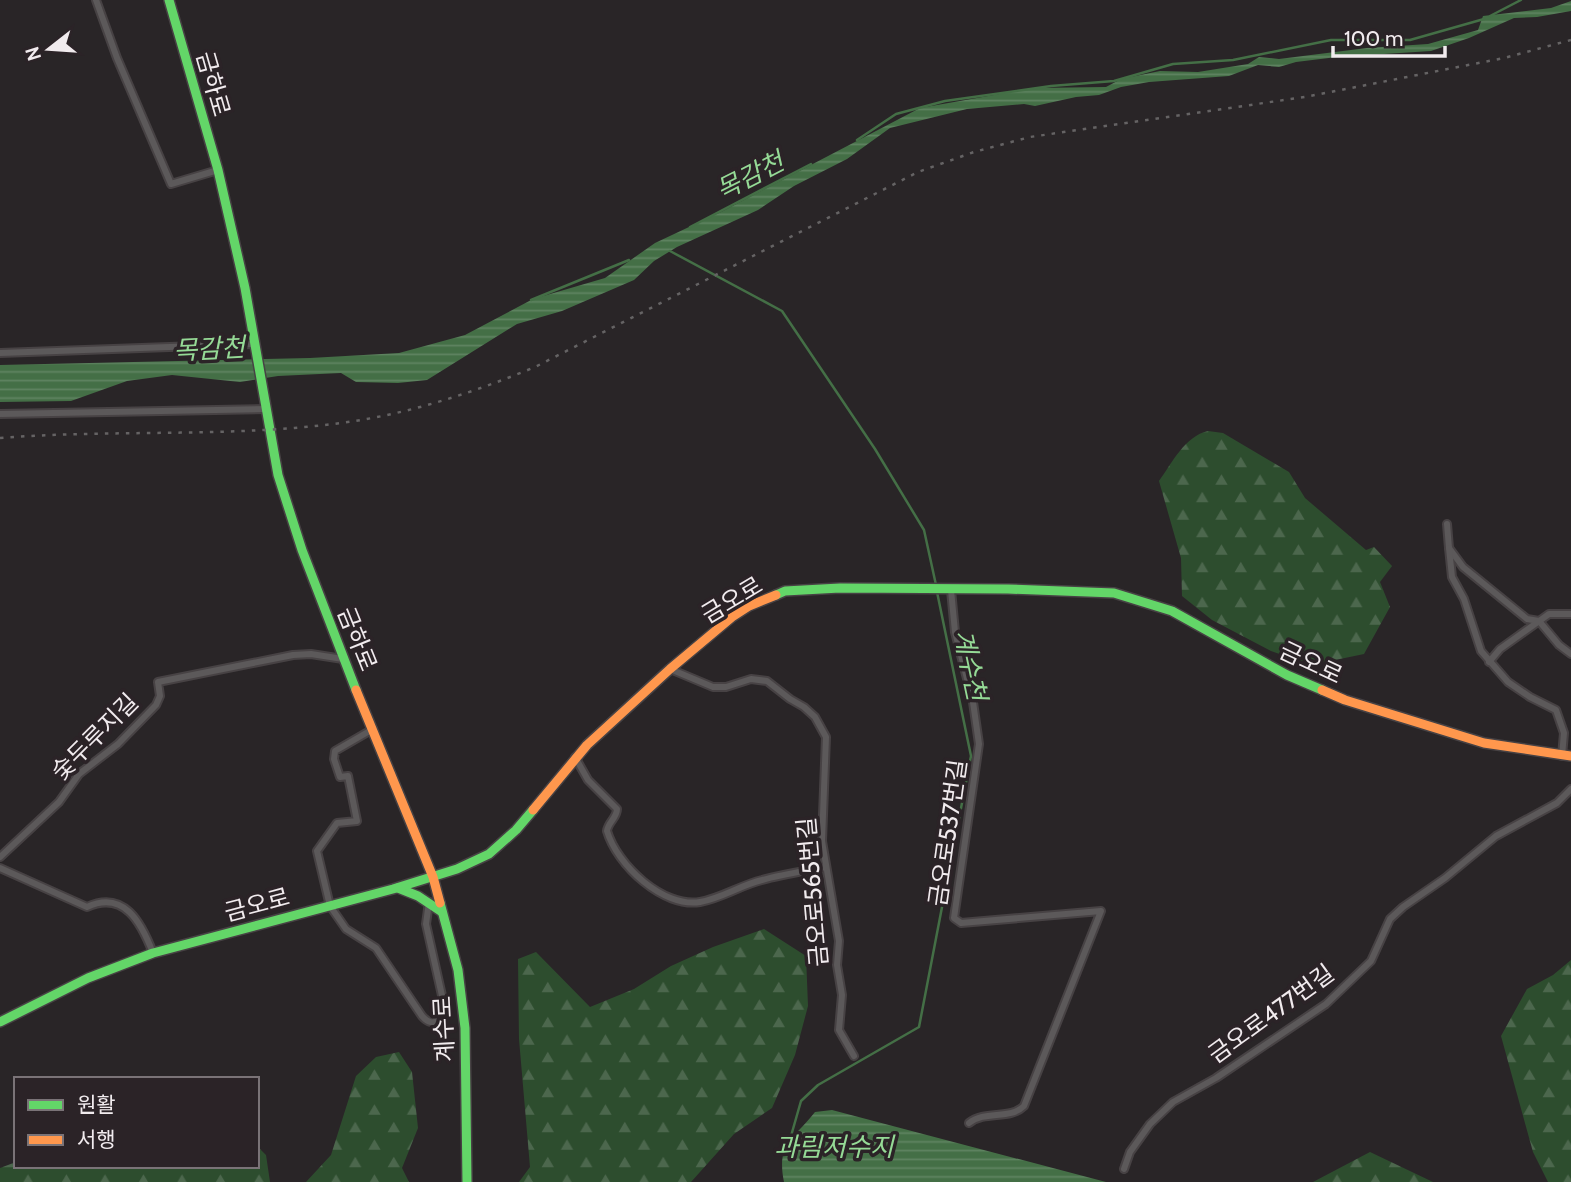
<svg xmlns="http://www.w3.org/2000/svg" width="1571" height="1182" font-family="Cabin,'Noto Sans KR',sans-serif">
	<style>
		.forest { fill: url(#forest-firs) }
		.water { fill: url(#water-rules) }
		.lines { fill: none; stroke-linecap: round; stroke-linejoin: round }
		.stream { stroke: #446f46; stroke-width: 2.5 }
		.street-casing { stroke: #474244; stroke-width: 10 }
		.fast-casing { stroke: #474244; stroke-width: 12 }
		.slow-casing { stroke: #474244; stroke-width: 12 }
		.street { stroke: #5c595a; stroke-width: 6 }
		.fast { stroke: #63d668; stroke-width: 9 }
		.slow { stroke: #ff974d; stroke-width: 9 }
		.rail { stroke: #656364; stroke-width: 2.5; stroke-dasharray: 3.5 7; stroke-linecap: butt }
		.labels { text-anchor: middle; stroke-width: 7; stroke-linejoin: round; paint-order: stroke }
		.street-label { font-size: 24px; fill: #f1ebee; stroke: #2b2327 }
		.water-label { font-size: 26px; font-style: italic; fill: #95da96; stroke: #2b2327 }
	</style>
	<defs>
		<pattern id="forest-firs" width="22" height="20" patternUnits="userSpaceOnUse" patternTransform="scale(1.75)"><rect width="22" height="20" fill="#2d4d2e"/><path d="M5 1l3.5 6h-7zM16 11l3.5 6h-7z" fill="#4c674d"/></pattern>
		<pattern id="water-rules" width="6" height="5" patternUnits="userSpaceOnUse" patternTransform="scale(1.75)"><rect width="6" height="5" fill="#446f46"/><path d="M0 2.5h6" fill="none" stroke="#5f8461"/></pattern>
	</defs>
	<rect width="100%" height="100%" fill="#292527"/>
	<g class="forest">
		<path d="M1208,431L1223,433L1289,472L1305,498L1366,550L1374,547L1392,566L1380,582L1390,607L1364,654L1311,665L1271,651L1212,620L1182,596L1181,558L1159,481C1172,463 1185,436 1208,431Z"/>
		<path d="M764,929L806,956L808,1006L795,1055L772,1108L734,1134L691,1182H519L530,1167L519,1039L518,959L536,952L590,1007L634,989L671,966L713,947Z"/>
		<path d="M1571,960V1182H1548L1533,1152L1501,1036L1527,989L1553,975Z"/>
		<path d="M399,1052L412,1072L418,1128L402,1168L409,1182H306L331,1155L356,1076L376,1057Z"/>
		<path d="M257,1146L266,1155L270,1182H0V1168L16,1162V1166H257Z"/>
		<path d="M1370,1152L1433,1182H1313Z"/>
	</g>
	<g class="water">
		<path d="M1571,1V11L1537,17L1514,18L1469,38L1431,51L1337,57L1296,62L1279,67L1258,65L1229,76L1149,82L1121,87L1099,95L1076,97L1035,106L1024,104L967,109L890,128L847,159L794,186L758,210L677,247L654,261L634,280L562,311L517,324L427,380L398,383L356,382L341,373L278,376L240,382L172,375L127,381L71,401L0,402V365L310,358L399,353L465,335L533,299L605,278L655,243L723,211L920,108L1034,88L1106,87L1121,79L1160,71L1198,72L1248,64L1259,57L1279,59L1367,48L1428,44L1478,30L1483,16L1551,8Z"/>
		<path d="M832,1110L1106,1182H784C776,1143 794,1139 815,1112Z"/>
	</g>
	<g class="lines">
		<g class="stream">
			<path d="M1490,16L1521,0"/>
			<path d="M857,140L896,114L945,101L1051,86L1114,81L1173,64L1233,60L1331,40H1410L1484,19"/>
			<path d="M690,227L811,164"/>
			<path d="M670,251L782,311L875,449L924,530L936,585"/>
			<path d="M531,300L629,260"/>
			<path d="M791,1136L801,1101L818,1085L919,1027L971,756L937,592"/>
		</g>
		<g class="street-casing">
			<g id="street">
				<path d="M96,0L117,58L171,184L218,170"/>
				<path d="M0,353L254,344"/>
				<path d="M0,414L267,409"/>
				<path d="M1447,524L1449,548L1463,567L1527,619L1539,621L1559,645L1571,654"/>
				<path d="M1449,548L1452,577L1464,599L1481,651L1508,682L1530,697L1556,710L1564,733L1562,756"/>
				<path d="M951,590L955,632L973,702L979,744L954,918L961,923L1101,911L1024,1106C1010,1120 985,1110 969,1123"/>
				<path d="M1489,662L1500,649L1549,614H1571"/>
				<path d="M670,669L713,687H726L751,679L767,681L790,699L804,707L815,717L826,737L822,841L839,941L837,965L842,995L839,1030L854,1056"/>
				<path d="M373,729L335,751L334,759L340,777L348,776L357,821L337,823L317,851L330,906L346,929L376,948L422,1016C428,1023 433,1024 442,1020L445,1009L426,924L429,902"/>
				<path d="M575,757L588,780L617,809C617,818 608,822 607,831C617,865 663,908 700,902C722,898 741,885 762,880C783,874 805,871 826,867"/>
				<path d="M0,857L59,802L79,774L118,744L156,705L160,696L158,682L293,655L311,654L343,659"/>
				<path d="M0,868L87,907C124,890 141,922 153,953"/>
				<path d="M1124,1169L1130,1152L1150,1124L1173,1102L1216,1078L1326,1004L1371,961L1390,919L1403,907L1445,878L1496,836L1557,803L1571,789"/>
			</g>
		</g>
		<g class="fast-casing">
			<g id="fast">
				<path d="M169,0L218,170L245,288L278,475L302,550L356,690"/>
				<path d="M776,595L785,591L840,588L1008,589L1114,593L1172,611L1287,675L1322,690"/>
				<path d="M398,888L418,896L442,912"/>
				<path d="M440,903L458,970L465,1028L467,1182"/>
				<path d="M0,1022L88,978L153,953L393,889L457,869L489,854L516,830L533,810"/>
			</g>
		</g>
		<g class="slow-casing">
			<g id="slow">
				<path d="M356,690L433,877L440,903"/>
				<path d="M1322,690L1345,700L1484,743L1571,756"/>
				<path d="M533,810L587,745L670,669L732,617L749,606L776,595"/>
			</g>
		</g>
		<use href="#street" class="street"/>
		<use href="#fast" class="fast"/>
		<use href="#slow" class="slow"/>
		<path class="rail" d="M0,438C113,429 228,438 341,423C409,414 472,393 535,367L918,172L974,152L1030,137L1305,97L1504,58L1571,40"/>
	</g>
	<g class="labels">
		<g class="street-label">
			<text transform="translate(213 84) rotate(74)" y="8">금하로</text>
			<text transform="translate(732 600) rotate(-31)" y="8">금오로</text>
			<text transform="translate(357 639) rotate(68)" y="8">금하로</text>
			<text transform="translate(1311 663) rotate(25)" y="8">금오로</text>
			<text transform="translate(95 737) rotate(-45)" y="8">숯두루지길</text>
			<text transform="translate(948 833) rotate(-82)" y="8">금오로537번길</text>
			<text transform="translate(813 892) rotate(-95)" y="8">금오로565번길</text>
			<text transform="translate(257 905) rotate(-15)" y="8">금오로</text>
			<text transform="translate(1271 1014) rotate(-36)" y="8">금오로477번길</text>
			<text transform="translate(444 1029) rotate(-93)" y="8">계수로</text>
		</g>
		<g class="water-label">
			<text transform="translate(750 176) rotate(-27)" y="9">목감천</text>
			<text transform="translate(209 349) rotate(-3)" y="9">목감천</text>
			<text transform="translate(970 665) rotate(78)" y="9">계수천</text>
			<text x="834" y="1156">과림저수지</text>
		</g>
	</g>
	<rect x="14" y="1077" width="245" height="91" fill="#2b2327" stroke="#7a7377" stroke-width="2"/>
	<rect x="28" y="1100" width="35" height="10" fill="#63d668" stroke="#7a7377" stroke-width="2"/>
	<text x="77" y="1112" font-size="21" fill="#f1ebee">원활</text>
	<rect x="28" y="1135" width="35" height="10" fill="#ff974d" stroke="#7a7377" stroke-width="2"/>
	<text x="77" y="1147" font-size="21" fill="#f1ebee">서행</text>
	<g transform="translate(49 49) rotate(253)" stroke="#2b2327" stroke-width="5" paint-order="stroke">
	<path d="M0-5L12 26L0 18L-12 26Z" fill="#f1ebee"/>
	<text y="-10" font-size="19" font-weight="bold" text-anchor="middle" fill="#f1ebee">N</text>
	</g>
	<path d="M1333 46v10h112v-10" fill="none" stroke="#f1ebee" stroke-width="3.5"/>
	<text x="1344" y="46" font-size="21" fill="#f1ebee" stroke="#2b2327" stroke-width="5" paint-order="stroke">100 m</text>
</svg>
